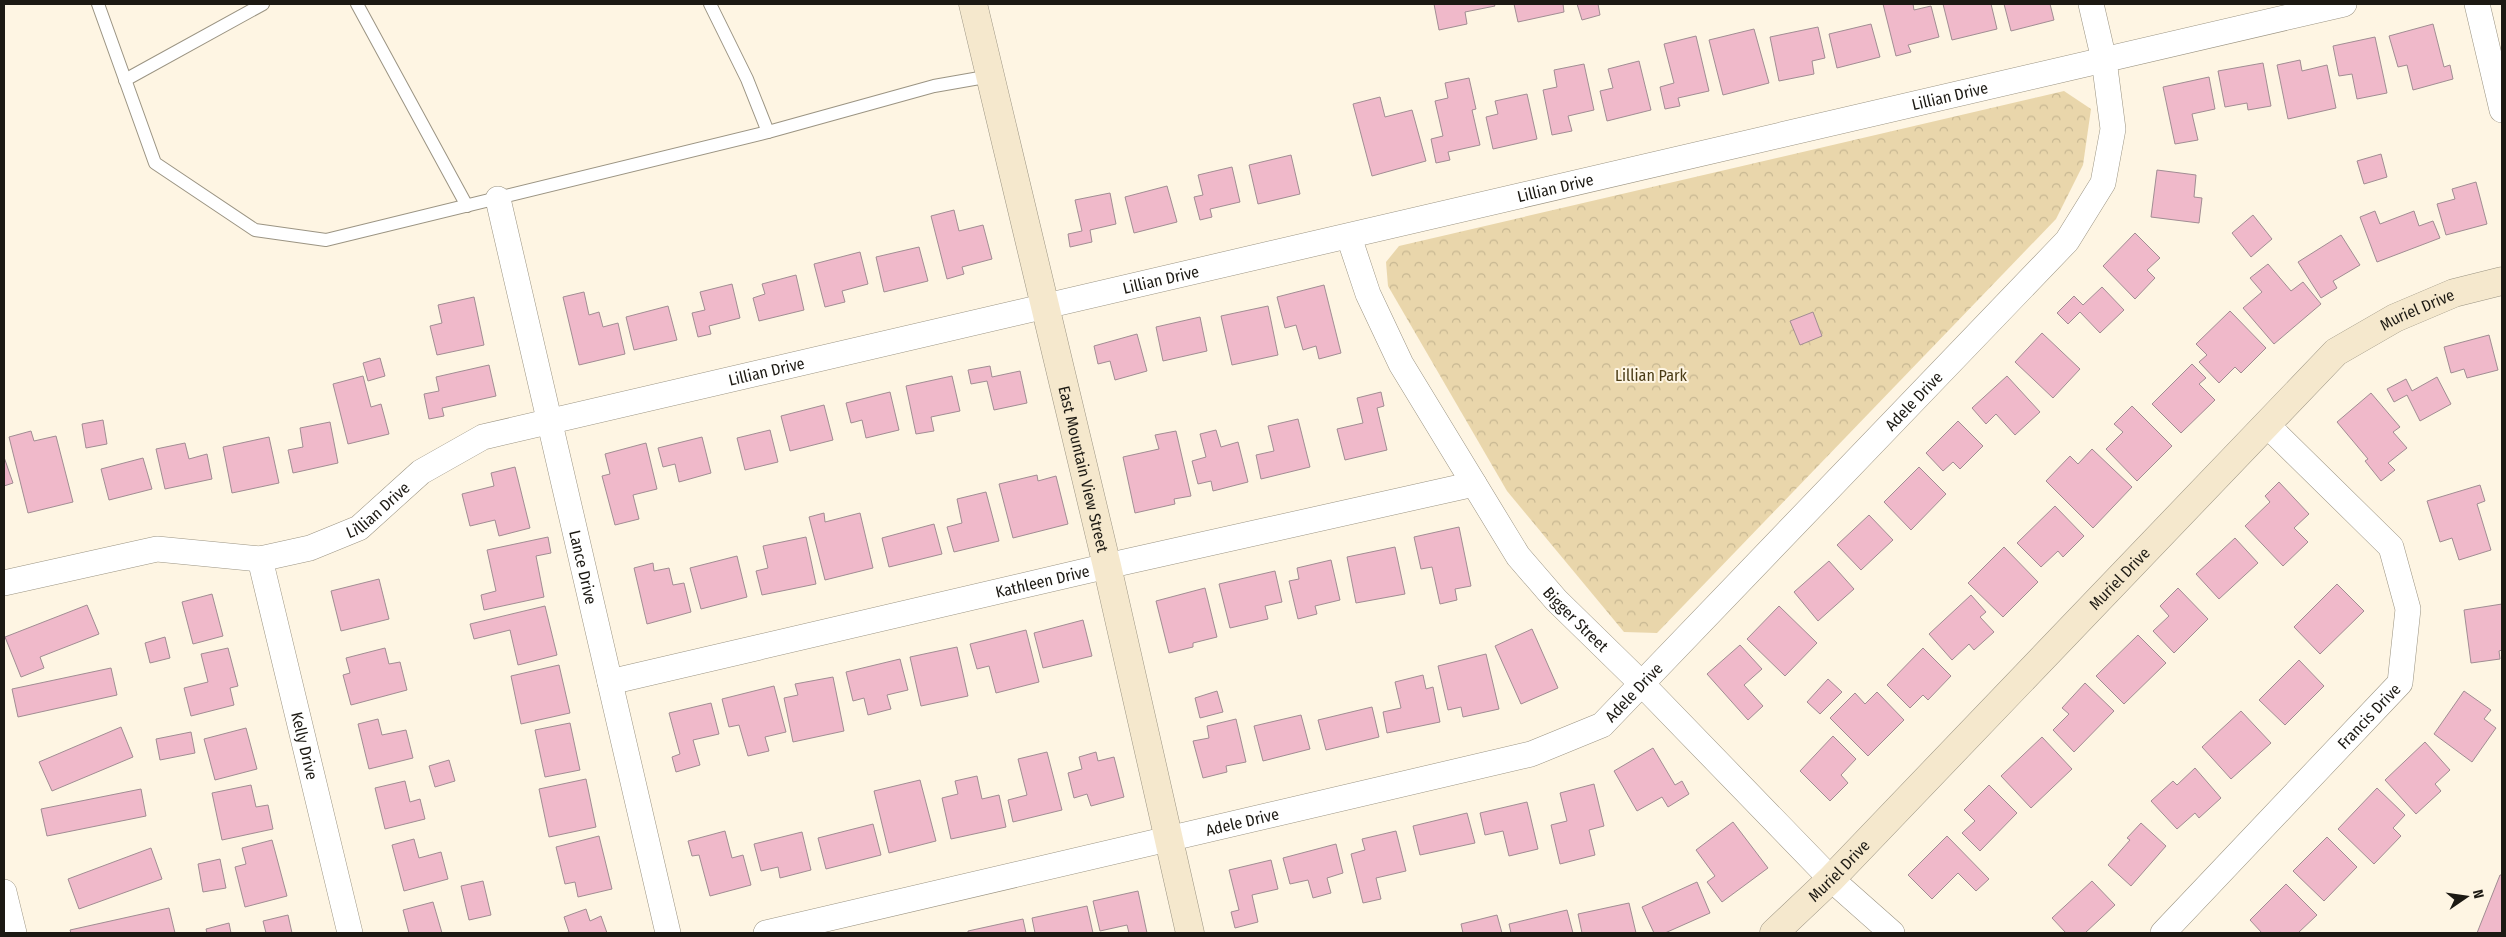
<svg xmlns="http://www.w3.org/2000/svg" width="2506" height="937" font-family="'Fira Sans Condensed',sans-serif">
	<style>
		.park { fill: url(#park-crowns) }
		.building { fill: #f0b9ca; stroke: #a18d93 }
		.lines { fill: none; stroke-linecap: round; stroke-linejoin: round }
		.lane-casing { stroke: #9b9483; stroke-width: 14 }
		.street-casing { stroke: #9b9483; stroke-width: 26 }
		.secondary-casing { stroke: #9b9483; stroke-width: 29 }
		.lane { stroke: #fff; stroke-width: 12 }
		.street { stroke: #fff; stroke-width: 25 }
		.secondary { stroke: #f5e8cd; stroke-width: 28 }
		.labels { text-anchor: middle; stroke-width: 4; stroke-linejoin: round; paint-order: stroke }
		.street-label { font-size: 16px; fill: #1c1913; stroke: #fef5e3 }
		.park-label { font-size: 16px; fill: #4b3c15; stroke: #fef5e3 }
	</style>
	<defs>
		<pattern id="park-crowns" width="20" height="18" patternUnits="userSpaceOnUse" patternTransform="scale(1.25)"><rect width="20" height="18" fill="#e9d6ab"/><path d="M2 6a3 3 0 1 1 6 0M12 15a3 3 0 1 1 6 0" fill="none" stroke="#c7b792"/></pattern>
	</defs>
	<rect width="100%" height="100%" fill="#fef5e3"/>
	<path class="park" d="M2064,91L2091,109L2083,165L2056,219L1657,633L1624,632L1507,491L1388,286L1386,262L1399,246Z"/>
	<g class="building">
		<path d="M1434,4H1494L1495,6L1465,12L1467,24L1439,30Z"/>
		<path d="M1514,4H1563L1564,12L1518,22Z"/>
		<path d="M1577,4H1598L1600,15L1582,20Z"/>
		<path d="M1883,4H1913L1914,10L1931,6L1939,37L1908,45L1911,52L1896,56Z"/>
		<path d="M1943,4H1991L1997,29L1952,40Z"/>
		<path d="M2004,4H2050L2054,20L2011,31Z"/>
		<path d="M1871,24L1880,57L1837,68L1829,34Z"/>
		<path d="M2433,24L2444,67L2450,65L2453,79L2413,90L2407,65L2398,67L2389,36Z"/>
		<path d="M1818,27L1825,58L1812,61L1814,74L1779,81L1770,37Z"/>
		<path d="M1754,29L1769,83L1723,95L1709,40Z"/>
		<path d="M1696,36L1709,91L1678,98L1680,106L1665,109L1660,87L1674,83L1664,44Z"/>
		<path d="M2375,37L2387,93L2357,99L2352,74L2339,76L2333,46Z"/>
		<path d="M2300,60L2302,71L2327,65L2336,108L2288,119L2277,65Z"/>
		<path d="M1639,61L1651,110L1607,121L1600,91L1613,88L1608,69Z"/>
		<path d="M2263,63L2271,106L2248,110L2247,103L2225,107L2218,71Z"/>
		<path d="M1584,64L1594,110L1568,116L1572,131L1552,135L1543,90L1557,87L1554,70Z"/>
		<path d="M2209,77L2215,109L2192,114L2198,140L2175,144L2163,87Z"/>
		<path d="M1469,78L1476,109L1472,110L1480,145L1448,152L1450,160L1436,163L1431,139L1443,136L1435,101L1448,98L1445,83Z"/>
		<path d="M1527,94L1537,139L1493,149L1486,117L1498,114L1495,101Z"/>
		<path d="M1380,97L1385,117L1412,110L1426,161L1372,176L1353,104Z"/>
		<path d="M2381,154L2387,177L2364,184L2357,161Z"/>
		<path d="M1291,155L1300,194L1258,204L1249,165Z"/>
		<path d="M1232,167L1240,202L1210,209L1212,217L1200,220L1194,197L1203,195L1198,175Z"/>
		<path d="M2157,170L2196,175L2194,197L2202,198L2199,223L2151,217Z"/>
		<path d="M2476,182L2487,224L2446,235L2437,204L2455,199L2452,189Z"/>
		<path d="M1167,186L1177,222L1134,233L1125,197Z"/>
		<path d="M1110,193L1116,224L1090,230L1092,242L1070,247L1068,234L1082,231L1075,200Z"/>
		<path d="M954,210L959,231L983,225L992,259L962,267L964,274L947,279L931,216Z"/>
		<path d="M2375,211L2380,224L2414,211L2419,226L2433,221L2440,238L2377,262L2360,217Z"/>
		<path d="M2253,215L2272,239L2251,257L2232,233Z"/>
		<path d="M2135,233L2160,258L2147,270L2155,278L2135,299L2103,266Z"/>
		<path d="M2341,235L2360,265L2333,281L2337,288L2321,298L2298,262Z"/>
		<path d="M919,247L928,281L884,292L876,257Z"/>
		<path d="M860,252L868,284L842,291L845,302L825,307L814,264Z"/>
		<path d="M2268,264L2291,291L2303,282L2321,304L2274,344L2243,308L2262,292L2250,278Z"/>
		<path d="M796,275L804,310L759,321L753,298L765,294L762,284Z"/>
		<path d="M732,284L740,318L709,326L711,334L698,337L692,313L705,310L700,292Z"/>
		<path d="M1324,285L1341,353L1319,359L1316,346L1303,350L1296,325L1285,328L1277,297Z"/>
		<path d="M2102,287L2124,310L2100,333L2080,312L2068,324L2057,313L2074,296L2083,305Z"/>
		<path d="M584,292L589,315L599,312L603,327L618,323L625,354L579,365L563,297Z"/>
		<path d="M474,297L484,345L437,355L430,326L442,323L438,305Z"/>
		<path d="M668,306L677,340L634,350L626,317Z"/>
		<path d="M1268,306L1278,355L1232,365L1221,316Z"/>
		<path d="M2230,311L2266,348L2241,373L2235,367L2219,383L2199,362L2207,355L2196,344Z"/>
		<path d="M1813,312L1822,336L1800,345L1790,321Z"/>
		<path d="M1200,317L1207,351L1163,361L1156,327Z"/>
		<path d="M2042,333L2080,369L2053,398L2015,362Z"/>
		<path d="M1137,334L1147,371L1115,380L1110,361L1098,364L1094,346Z"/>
		<path d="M2489,335L2498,370L2467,378L2464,369L2451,373L2444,347Z"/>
		<path d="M380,358L385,376L368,381L363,363Z"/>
		<path d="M2192,364L2206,378L2199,384L2215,400L2181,433L2152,404Z"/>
		<path d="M489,365L496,396L442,408L444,416L429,419L424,394L439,391L436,377Z"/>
		<path d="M990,366L992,377L1020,371L1027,403L994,410L987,381L971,384L968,370Z"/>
		<path d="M363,376L371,407L381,404L389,434L348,444L333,384Z"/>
		<path d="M952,376L960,411L931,417L934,431L916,434L906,386Z"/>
		<path d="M2007,376L2040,412L2015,435L1996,414L1986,424L1972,408Z"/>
		<path d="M2437,377L2451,404L2420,421L2407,395L2394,402L2387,389L2406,379L2412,391Z"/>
		<path d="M890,392L899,430L866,438L862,420L851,423L846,403Z"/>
		<path d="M1381,392L1384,406L1377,408L1387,450L1345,460L1337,429L1363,423L1357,398Z"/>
		<path d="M2371,393L2400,427L2393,432L2407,448L2388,463L2395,470L2381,481L2365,461L2368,459L2337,422Z"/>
		<path d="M824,405L833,440L790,451L781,416Z"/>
		<path d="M2132,406L2172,446L2137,481L2106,449L2123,432L2114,424Z"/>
		<path d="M1298,419L1310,467L1261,479L1256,455L1274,451L1268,426Z"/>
		<path d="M103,420L107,444L86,448L82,424Z"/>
		<path d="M1958,421L1983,446L1960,469L1953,462L1943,471L1926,453Z"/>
		<path d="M330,422L338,463L293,473L288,450L303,447L300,428Z"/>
		<path d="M770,430L778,462L745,470L737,438Z"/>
		<path d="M1216,430L1221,447L1238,442L1248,482L1213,491L1211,481L1198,484L1192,461L1206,457L1200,434Z"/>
		<path d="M31,431L34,441L56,436L73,502L28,513L9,437Z"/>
		<path d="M1176,431L1191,496L1174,499L1175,504L1135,513L1123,457L1159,449L1155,435Z"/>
		<path d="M269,437L279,483L232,493L223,447Z"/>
		<path d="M702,437L711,473L679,482L675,464L663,467L658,448Z"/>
		<path d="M185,443L189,459L207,454L212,479L165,489L156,449Z"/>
		<path d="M646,443L657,489L633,495L639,519L615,525L602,476L610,474L605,454Z"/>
		<path d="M2092,449L2132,487L2093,528L2046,481L2070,456L2078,464Z"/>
		<path d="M4,457L13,483L4,486Z"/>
		<path d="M143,458L152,489L109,500L101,469Z"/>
		<path d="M515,467L530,528L499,536L495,520L470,526L462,494L494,486L491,473Z"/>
		<path d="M1919,467L1946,494L1911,530L1884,502Z"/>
		<path d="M1037,475L1038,481L1056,476L1068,524L1013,538L999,484Z"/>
		<path d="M2279,482L2309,514L2294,528L2308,542L2283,566L2245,526L2270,502L2265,496Z"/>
		<path d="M2480,485L2485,501L2477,504L2491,550L2459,560L2452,538L2440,542L2427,501Z"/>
		<path d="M986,492L999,541L954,552L947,527L962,523L957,499Z"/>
		<path d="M2055,506L2084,536L2063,557L2058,551L2041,567L2017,543Z"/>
		<path d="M824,513L825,522L860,513L873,568L825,580L809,517Z"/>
		<path d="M1869,515L1893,540L1861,570L1837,545Z"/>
		<path d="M934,524L942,554L889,567L882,538Z"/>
		<path d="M1459,527L1471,586L1455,589L1457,600L1440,604L1432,567L1421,569L1414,537Z"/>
		<path d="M548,537L551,553L536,556L544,597L484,610L481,595L496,591L487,550Z"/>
		<path d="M806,537L816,584L762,595L756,571L768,568L763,546Z"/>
		<path d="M2235,538L2258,563L2219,599L2196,574Z"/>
		<path d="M1395,547L1405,594L1356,603L1347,557Z"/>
		<path d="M2004,547L2038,582L2003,617L1968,583Z"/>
		<path d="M737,556L747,597L701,609L690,568Z"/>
		<path d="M1331,560L1340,600L1315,606L1317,614L1298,619L1289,581L1299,579L1297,568Z"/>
		<path d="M1829,561L1854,589L1818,621L1794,592Z"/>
		<path d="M653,563L654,571L669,568L673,585L684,583L691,612L647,624L634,568Z"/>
		<path d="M1275,571L1282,602L1265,606L1268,619L1230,628L1219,584Z"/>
		<path d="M379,579L389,619L341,631L331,591Z"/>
		<path d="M2337,584L2364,611L2320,654L2294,627Z"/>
		<path d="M1205,588L1217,637L1193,643V647L1169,653L1156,601Z"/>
		<path d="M2178,588L2208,619L2174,653L2153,631L2169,616L2160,606Z"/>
		<path d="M212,594L223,636L193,644L182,602Z"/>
		<path d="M1971,595L1986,612L1980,617L1994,632L1974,650L1969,644L1952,660L1929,634Z"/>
		<path d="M2502,604V650L2499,651L2500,659L2471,663L2464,610Z"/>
		<path d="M87,605L99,634L40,657L44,668L21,677L5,637Z"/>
		<path d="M545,606L557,655L518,665L510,630L474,639L470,624Z"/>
		<path d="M1779,606L1817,643L1785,676L1747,639Z"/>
		<path d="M1083,620L1092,656L1043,668L1034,633Z"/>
		<path d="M1532,629L1558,688L1521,704L1495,646Z"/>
		<path d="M1026,630L1039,682L996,693L989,666L977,669L970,644Z"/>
		<path d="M2138,635L2166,663L2124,704L2096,676Z"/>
		<path d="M165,637L170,658L150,663L145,643Z"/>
		<path d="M1740,645L1762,669L1744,685L1763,706L1748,720L1707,674Z"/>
		<path d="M957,647L968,696L921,706L910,657Z"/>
		<path d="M228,648L238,686L230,688L234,705L191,716L184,688L208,682L201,654Z"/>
		<path d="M385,648L389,664L400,662L407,690L351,705L343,675L350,673L346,658Z"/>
		<path d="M1923,648L1951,676L1928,700L1923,695L1910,708L1887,685Z"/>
		<path d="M1486,654L1499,709L1463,717L1461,707L1448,710L1438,666Z"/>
		<path d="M900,659L908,690L887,695L891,709L868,715L864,698L853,701L846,672Z"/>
		<path d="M2299,660L2324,686L2285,725L2259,700Z"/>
		<path d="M559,665L570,713L521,724L511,676Z"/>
		<path d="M111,668L117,695L18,717L12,689Z"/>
		<path d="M1423,675L1426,689L1433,687L1440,722L1387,733L1383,712L1401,708L1395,682Z"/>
		<path d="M833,677L844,731L793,742L784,698L798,695L795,684Z"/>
		<path d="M1828,679L1842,692L1820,714L1807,702Z"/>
		<path d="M2085,683L2114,711L2074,752L2053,730L2069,714L2062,708Z"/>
		<path d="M774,686L786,732L765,737L769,751L748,756L739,725L729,727L722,699Z"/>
		<path d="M1217,691L1223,712L1200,718L1195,698Z"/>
		<path d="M2464,691L2491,710L2484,719L2496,728L2472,762L2434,734Z"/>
		<path d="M1877,692L1904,720L1868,756L1830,718L1855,693L1865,704Z"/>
		<path d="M711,703L719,734L693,740L700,765L676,772L672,757L680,754L669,713Z"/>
		<path d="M1372,707L1379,737L1326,750L1318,720Z"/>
		<path d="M2241,711L2271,743L2231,779L2202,747Z"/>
		<path d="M1301,715L1310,749L1263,761L1254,726Z"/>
		<path d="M378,719L382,735L406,730L413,758L369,769L358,724Z"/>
		<path d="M1236,719L1246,762L1226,766L1227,772L1203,778L1193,741L1209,738L1207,726Z"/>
		<path d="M570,723L580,770L545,777L535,730Z"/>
		<path d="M121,727L133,757L52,791L39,762Z"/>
		<path d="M246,728L257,769L215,780L204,739Z"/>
		<path d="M191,732L195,753L160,760L156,739Z"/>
		<path d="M1833,736L1856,759L1841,775L1848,783L1830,801L1800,771Z"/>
		<path d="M2042,737L2072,769L2031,808L2001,776Z"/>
		<path d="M2425,742L2450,770L2435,784L2441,791L2416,814L2385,780Z"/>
		<path d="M1653,748L1675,785L1682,781L1689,794L1668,807L1662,797L1637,811L1614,771Z"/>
		<path d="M1047,752L1062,810L1013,822L1008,800L1027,795L1018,759Z"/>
		<path d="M1096,752L1098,761L1114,757L1124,797L1091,806L1087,794L1074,798L1068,773L1082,769L1079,757Z"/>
		<path d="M449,760L455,781L435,787L429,766Z"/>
		<path d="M2195,768L2221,798L2199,818L2195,813L2177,829L2151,801L2173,781L2177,785Z"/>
		<path d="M977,776L982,799L999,795L1006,827L951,839L942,798L958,794L955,781Z"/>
		<path d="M586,779L596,827L549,837L539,789Z"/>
		<path d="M920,780L936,841L889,853L874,791Z"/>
		<path d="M405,781L410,802L420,799L425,819L385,829L375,788Z"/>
		<path d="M1594,784L1604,826L1589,830L1595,855L1560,864L1551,825L1567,821L1560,793Z"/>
		<path d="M251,785L256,807L268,805L273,829L222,840L212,793Z"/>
		<path d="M1989,785L2017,813L1980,851L1962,833L1975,821L1964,810Z"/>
		<path d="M2377,788L2405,815L2393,828L2401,836L2374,864L2338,829Z"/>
		<path d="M141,789L146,816L47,836L41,809Z"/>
		<path d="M1527,802L1538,849L1509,856L1503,831L1485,835L1480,813Z"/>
		<path d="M1467,813L1475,843L1420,855L1413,826Z"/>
		<path d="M1733,822L1768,868L1722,902L1707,882L1715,876L1696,850Z"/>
		<path d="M2141,823L2166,846L2131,886L2108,865L2130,840L2127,838Z"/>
		<path d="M873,824L881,855L826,869L818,838Z"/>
		<path d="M725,831L732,858L743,855L751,885L710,896L699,855L692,856L688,841Z"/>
		<path d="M1396,831L1406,871L1376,878L1381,899L1363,903L1351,854L1365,850L1362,839Z"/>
		<path d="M802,832L811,870L780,878L778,867L761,871L754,844Z"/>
		<path d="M599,836L612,889L578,897L575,882L565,884L556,847Z"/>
		<path d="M1947,836L1989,879L1976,891L1958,873L1932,899L1908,875Z"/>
		<path d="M2327,837L2357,867L2324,901L2293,871Z"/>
		<path d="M414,839L419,858L441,852L448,879L404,891L392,845Z"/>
		<path d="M272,840L287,896L245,907L235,867L246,864L242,848Z"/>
		<path d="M1336,844L1343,873L1327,878L1331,893L1313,898L1308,880L1290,884L1283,858Z"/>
		<path d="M151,848L162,879L79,909L68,879Z"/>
		<path d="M220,859L226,888L203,892L198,864Z"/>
		<path d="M1271,860L1278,889L1252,895L1258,922L1235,928L1231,912L1239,910L1229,870Z"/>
		<path d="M2500,875H2502V933H2477Z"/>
		<path d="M483,881L491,915L469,920L461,886Z"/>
		<path d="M2092,881L2115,905L2085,933H2066L2052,918Z"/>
		<path d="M1697,882L1710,913L1665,933H1654L1642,907Z"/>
		<path d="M2286,884L2317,915L2298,933H2262L2250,920Z"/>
		<path d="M1138,891L1147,933H1129L1127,925L1100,931L1093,901Z"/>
		<path d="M433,902L442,933H409L403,910Z"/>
		<path d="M1629,903L1636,933H1582L1578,914Z"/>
		<path d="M1087,906L1093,933H1035L1032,918Z"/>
		<path d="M169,908L175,933H71L70,930Z"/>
		<path d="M586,909L590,921L601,916L607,933H565L569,932L564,917Z"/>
		<path d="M1567,910L1573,933H1511L1509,924Z"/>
		<path d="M288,915L292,933H266L263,921Z"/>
		<path d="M1497,915L1502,933H1463L1461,924Z"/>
		<path d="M1023,919L1026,933H968V931Z"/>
		<path d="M229,923L231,933H207L206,929Z"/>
	</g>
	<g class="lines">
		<g class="lane-casing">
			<g id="lane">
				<path d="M98,4L155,163L255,230L326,240L768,132L934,86L991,76"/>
				<path d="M357,4L467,206"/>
				<path d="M710,4L747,79L768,132"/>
				<path d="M125,80L263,4"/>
			</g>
		</g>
		<g class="street-casing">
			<g id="street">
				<path d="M2477,4L2502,110"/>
				<path id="s1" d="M498,199L668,933"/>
				<path id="s2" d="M1349,237L1368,294L1401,364L1518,556L1556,600L1642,684L1831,879L1892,933"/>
				<path id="s3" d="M260,559L350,933"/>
				<path id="s4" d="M4,583L157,549L260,559L310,548L359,528L421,472L483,437L2344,4"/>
				<path id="s5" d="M610,682L1107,566L1474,484"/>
				<path d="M4,892L14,933"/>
				<path id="s6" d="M766,933L1531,754L1602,725L2067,241L2103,183L2113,129L2104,60L2091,4"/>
				<path id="s7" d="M2163,933L2400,683L2408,609L2391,547L2266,424"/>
			</g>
		</g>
		<g class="secondary-casing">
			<g id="secondary">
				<path id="s8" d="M973,4L1107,566L1190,933"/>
				<path id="s9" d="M1774,933L1831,879L2336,352L2395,318L2454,293L2502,281"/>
			</g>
		</g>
		<use href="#lane" class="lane"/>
		<use href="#street" class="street"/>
		<use href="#secondary" class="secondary"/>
	</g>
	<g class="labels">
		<g class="street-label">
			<text dy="6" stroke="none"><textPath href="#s4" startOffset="2025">Lillian Drive</textPath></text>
			<text dy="6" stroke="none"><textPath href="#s4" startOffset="1620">Lillian Drive</textPath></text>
			<text dy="6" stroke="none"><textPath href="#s4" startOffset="1215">Lillian Drive</textPath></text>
			<text dy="6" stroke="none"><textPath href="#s9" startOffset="900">Muriel Drive</textPath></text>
			<text dy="6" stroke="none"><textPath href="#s4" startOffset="810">Lillian Drive</textPath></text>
			<text dy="6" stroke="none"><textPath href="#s6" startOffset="1312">Adele Drive</textPath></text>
			<text dy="6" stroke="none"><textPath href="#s8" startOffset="478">East Mountain View Street</textPath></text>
			<text dy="6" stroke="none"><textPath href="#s4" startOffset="390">Lillian Drive</textPath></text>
			<text dy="6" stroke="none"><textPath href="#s1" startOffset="378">Lance Drive</textPath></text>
			<text dy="6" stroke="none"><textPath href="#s9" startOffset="495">Muriel Drive</textPath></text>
			<text dy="6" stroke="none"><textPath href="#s5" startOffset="444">Kathleen Drive</textPath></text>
			<text dy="6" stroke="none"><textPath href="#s2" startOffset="448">Bigger Street</textPath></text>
			<text dy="6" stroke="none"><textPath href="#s6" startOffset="908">Adele Drive</textPath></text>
			<text dy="6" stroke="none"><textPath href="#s7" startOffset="299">Francis Drive</textPath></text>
			<text dy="6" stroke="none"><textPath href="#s3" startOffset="192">Kelly Drive</textPath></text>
			<text dy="6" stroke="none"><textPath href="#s6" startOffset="489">Adele Drive</textPath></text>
			<text dy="6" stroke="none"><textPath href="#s9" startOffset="90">Muriel Drive</textPath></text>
		</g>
		<g class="park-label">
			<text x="1651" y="381">Lillian Park</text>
		</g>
	</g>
	<rect width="2506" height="937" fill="none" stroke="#1c1913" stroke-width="10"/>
	<g transform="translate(2466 897) rotate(77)" stroke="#fef5e3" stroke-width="4" paint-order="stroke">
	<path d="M0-4L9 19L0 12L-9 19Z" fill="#1c1913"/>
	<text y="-8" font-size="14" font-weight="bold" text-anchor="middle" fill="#1c1913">N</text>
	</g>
</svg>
